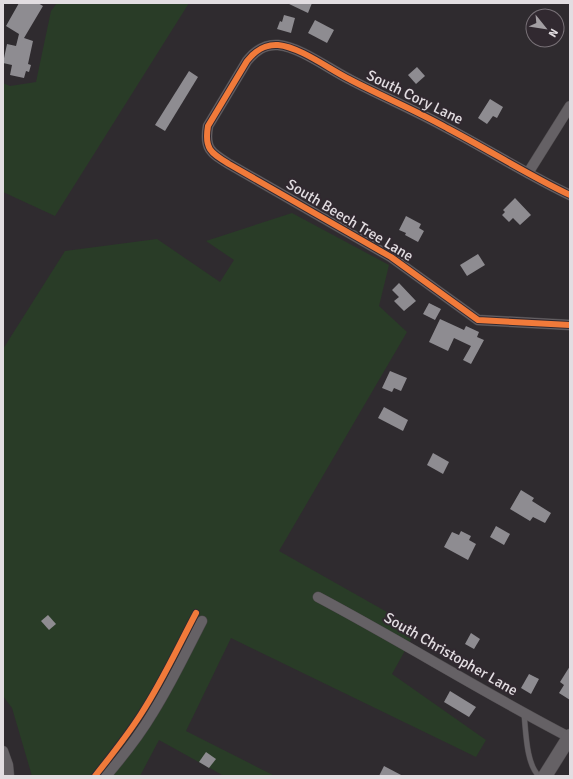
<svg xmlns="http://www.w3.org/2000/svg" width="573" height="779" font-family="Signika,sans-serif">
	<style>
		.green { fill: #293c27 }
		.building { fill: #8e8c91 }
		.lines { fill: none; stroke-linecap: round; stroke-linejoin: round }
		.lane-casing { stroke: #4c484b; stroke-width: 6 }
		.street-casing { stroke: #4c484b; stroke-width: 11 }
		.secondary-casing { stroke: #4c484b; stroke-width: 15 }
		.lane { stroke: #656165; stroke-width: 5 }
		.street { stroke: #656165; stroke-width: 10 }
		.secondary { stroke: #656165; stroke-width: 14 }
		.cycleway-casing { stroke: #312930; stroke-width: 8 }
		.cycleway { stroke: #f17a3a; stroke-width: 6 }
		.labels { text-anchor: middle; stroke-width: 4; stroke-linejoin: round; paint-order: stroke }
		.street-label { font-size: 15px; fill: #e2dde1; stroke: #312930 }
	</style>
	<rect width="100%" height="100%" fill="#2f2b2f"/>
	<g class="green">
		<path d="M57,3H189L55,216L3,192V83L10,86L36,82L51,11Z"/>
		<path d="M292,213L389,265L379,306L407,332L279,551L417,629L392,674L486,740L476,757L231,638L186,731L275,776H224L159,740L140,776H32L12,708L3,696V349L65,251L157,239L220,282L234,260L206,241Z"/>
	</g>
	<g class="building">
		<path d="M19,3H38L43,6L24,38L33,41L28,64L31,65L29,72L26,71L24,78L10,75L12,65L3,63L7,44L16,46L19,34L6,26Z"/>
		<path d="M287,3H312L308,13Z"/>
		<path d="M284,15L295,18L291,33L277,29L280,21L282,22Z"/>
		<path d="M315,20L334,30L327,43L308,33Z"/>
		<path d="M417,67L425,76L416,84L408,75Z"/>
		<path d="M189,71L198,77L165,131L155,125Z"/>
		<path d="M490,99L503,107L497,118L493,116L487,124L478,118Z"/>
		<path d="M515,198L531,215L520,225L513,218L509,222L502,215L505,212L503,210Z"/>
		<path d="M406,216L421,224L419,228L424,231L418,242L405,235L406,233L399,230Z"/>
		<path d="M478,254L485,265L467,276L460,265Z"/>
		<path d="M399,283L416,301L404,311L394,301L399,297L392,290Z"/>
		<path d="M429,303L441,309L435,320L423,314Z"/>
		<path d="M440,319L464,330L466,326L479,332L477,337L484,340L471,364L463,360L471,346L454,338L448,351L429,342Z"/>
		<path d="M390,371L407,378L401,391L394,388L392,392L382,388Z"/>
		<path d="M384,407L408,420L403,431L378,418Z"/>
		<path d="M433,453L449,462L443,474L427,465Z"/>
		<path d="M521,490L534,498L532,501L551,513L545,523L533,517L530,521L510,509Z"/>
		<path d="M496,526L510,534L504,545L490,537Z"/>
		<path d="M461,531L471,536L469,540L476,544L468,560L444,547L452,532L459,535Z"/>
		<path d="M48,615L56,624L49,630L41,621Z"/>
		<path d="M471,633L480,639L474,649L465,644Z"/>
		<path d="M570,666V700L559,693L564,685L560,682Z"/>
		<path d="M529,674L539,679L531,694L521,688Z"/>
		<path d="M450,691L476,707L469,717L444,702Z"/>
		<path d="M206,752L216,759L209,768L199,762Z"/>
		<path d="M384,766L403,776H379Z"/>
	</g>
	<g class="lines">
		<g class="lane-casing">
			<path id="lane" d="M524,714C526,731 526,764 539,776"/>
		</g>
		<g class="street-casing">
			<g id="street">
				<path d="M528,173L570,106"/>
				<path d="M570,195C528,175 489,150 447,128C415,110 381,96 349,79C329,69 300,47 278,45C264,44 255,51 247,61L208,126C204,149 211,153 229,164L391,257L478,320L570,325"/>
				<path d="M318,597C403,642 484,693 569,737"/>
				<path d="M3,751L8,765L9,776"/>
				<path d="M106,776C123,756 139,736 152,714C171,684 186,652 202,621"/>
			</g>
		</g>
		<g class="secondary-casing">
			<path id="secondary" d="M545,776L570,736"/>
		</g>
		<use href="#lane" class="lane"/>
		<use href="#street" class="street"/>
		<use href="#secondary" class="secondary"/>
		<g class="cycleway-casing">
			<g id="cycleway">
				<path d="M570,195C528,175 489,150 447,128C415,110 381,96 349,79C329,69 300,47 278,45C264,44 255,51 247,61L208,126C204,149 211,153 229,164L391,257L478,320L570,325"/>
				<path d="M95,776C111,756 127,736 141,714C162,682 178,647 196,613"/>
			</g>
		</g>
		<use href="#cycleway" class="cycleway"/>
	</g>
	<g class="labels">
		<g class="street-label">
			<text transform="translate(415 97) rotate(26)" y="5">South Cory Lane</text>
			<text transform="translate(350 220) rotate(31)" y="5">South Beech Tree Lane</text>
			<text transform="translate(451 654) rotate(30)" y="5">South Christopher Lane</text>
		</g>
	</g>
	<rect width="573" height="779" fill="none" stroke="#e2dde1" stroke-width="8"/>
	<g transform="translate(545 28) rotate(120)"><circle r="19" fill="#312930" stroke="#787177"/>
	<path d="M0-3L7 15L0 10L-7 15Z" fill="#a39fa3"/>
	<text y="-6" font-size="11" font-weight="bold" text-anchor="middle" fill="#e2dde1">N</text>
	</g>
</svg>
